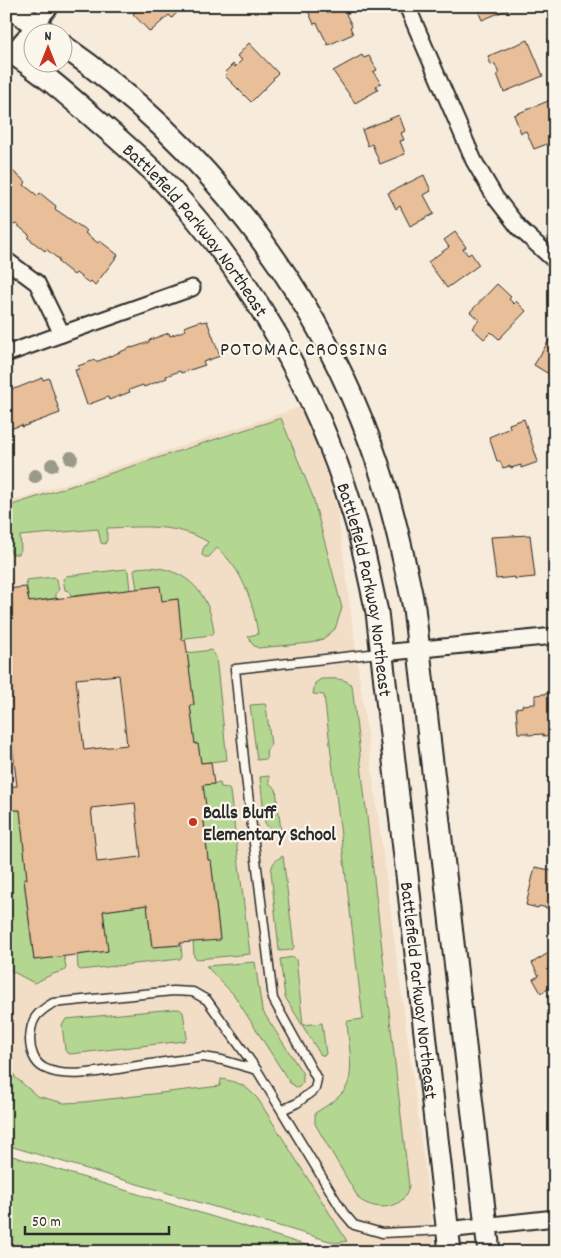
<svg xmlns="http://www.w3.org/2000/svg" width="561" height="1258" font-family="Dekko,sans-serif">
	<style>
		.built { fill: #f2dec7 }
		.green { fill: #b3d691; stroke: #6f805e }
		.building { fill: #e8bf98; stroke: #2b2b2b; fill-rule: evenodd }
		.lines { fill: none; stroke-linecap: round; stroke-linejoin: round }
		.lane-casing { stroke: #2b2b2b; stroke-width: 11 }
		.street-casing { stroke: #2b2b2b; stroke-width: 19 }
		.secondary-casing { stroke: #2b2b2b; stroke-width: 25 }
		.lane { stroke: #fbf7ec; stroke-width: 8 }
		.street { stroke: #fbf7ec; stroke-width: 15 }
		.secondary { stroke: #fbf7ec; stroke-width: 21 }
		.tree { fill: #9a9a88 }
		.poi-dot { fill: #c8321e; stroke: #fbf7ec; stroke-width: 2 }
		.labels { text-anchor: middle; stroke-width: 4.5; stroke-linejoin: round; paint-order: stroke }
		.street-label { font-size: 19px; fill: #2b2b2b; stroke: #fbf7ec }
		.poi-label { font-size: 19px; font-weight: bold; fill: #2b2b2b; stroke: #fbf7ec; text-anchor: start }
		.neighbourhood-label { font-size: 20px; letter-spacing: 1px; fill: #2b2b2b; stroke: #fbf7ec }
	</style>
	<rect width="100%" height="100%" fill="#f7ecdb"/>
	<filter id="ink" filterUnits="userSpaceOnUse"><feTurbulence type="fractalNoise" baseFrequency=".02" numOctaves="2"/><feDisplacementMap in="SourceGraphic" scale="10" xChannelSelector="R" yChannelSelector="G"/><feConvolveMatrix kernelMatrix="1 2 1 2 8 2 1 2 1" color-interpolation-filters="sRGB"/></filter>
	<g filter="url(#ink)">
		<path class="built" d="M303,406L337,507L436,1252H363L6,1137V503Z"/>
		<g class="green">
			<path d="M281,418L313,497L342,608L335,629L323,639L311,643L258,648L253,645L248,636L258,634C253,602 243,570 217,548L209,557H205L202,555L203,549L208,542C177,523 141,527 107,528V540L105,544L101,543L98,529L20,536L21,549L19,554H12C4,545 6,520 6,507Z"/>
			<path d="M149,567C188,569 210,594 214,632L212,635L186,638L185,640H182L178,599L162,601L137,589L134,571L136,568Z"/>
			<path d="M126,569L128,571L130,590L71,596L69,591L65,590L63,579L66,576Z"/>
			<path d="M54,577L57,579L59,591L56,593V598L29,602L26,580Z"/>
			<path d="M212,650L216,657L227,760L201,763L198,744H195L190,705L194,704L187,653Z"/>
			<path d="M321,679C331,679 344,677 352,685L409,1186C405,1210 376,1212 359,1199L315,1124V1113C326,1106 339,1099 346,1088C355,1072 348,1041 347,1022L348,1021L363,1019L324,695L313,694L315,683Z"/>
			<path d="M265,704L266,706L271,745L266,751L267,759L257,760L250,705Z"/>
			<path d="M269,776V783L276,789L281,831L269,828L265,823L260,777Z"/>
			<path d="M220,783L221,787L228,788L230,791L250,954L197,959L194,957L193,941L220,939L211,860H208L203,813H206L203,785Z"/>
			<path d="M8,807V810H20L27,879L24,880L34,960L64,956L66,968L64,971L53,974L34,983L6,968V808Z"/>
			<path d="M283,856L294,947L292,950L279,951L271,872C272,863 275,860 283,856Z"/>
			<path d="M147,905L152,947L181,945L182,957L180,959L80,970L78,968L77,955L108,951L103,911Z"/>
			<path d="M294,957L296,959L303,1025L322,1023L326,1054L324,1056L320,1054L285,997L280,959Z"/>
			<path d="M255,962L262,1010L303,1074V1083L298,1088L290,1083L234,995L206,966Z"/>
			<path d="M174,1009H179L183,1012L187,1037L184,1041L71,1054L67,1053L65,1050L62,1025L66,1019Z"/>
			<path d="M6,1055L15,1077L37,1096L64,1103L84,1102L220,1086L221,1079C239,1082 245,1085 258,1099L347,1241L336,1243L6,1145Z"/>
			<path d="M6,1154L329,1252H6Z"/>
		</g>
		<g class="building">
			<path d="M136,6H177L180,9L172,18L169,15L150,32L133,14L138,9Z"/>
			<path d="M319,6H353L355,10L346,14L352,26L350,27L353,34L328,45L317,23L314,24L308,11Z"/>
			<path d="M476,6H511V8L482,20Z"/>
			<path d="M528,40L543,76L504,92L497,74H499L495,64L491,65L488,56Z"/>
			<path d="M249,43L278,73L273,78L274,79L251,102L225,76L227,74L225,72L233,64L235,67L242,60L237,56Z"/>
			<path d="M362,55L364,58L369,56L377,70L373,72L381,83L376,86L378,90L355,103L333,71Z"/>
			<path d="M553,99L555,103V141L534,149L526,131L521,133L514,115Z"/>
			<path d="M399,115L405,131L401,133L404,140L400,141L405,154L380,164L372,144L368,146L362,130Z"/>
			<path d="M6,169L8,171L10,169L26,182L24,185L38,196L40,193L56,206L55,209L87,231L85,233L98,243L100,241L118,255L95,285L91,281L89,283L76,273L74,275L58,262L59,260L57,258L46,249L45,251L28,238L30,236L28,234L16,224L14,225L6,219Z"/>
			<path d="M424,175L431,191L424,195L434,214L410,226L400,206L396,209L388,193Z"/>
			<path d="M455,232L466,247L463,249L468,255L471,253L479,265L447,288L428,262L449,247L444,240Z"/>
			<path d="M497,284L511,297L509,299L514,304L516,301L526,311L499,339L491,332L484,339L472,328L479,320L470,312Z"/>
			<path d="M201,321L202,322L207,321L220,356L203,362L205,365L181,373L180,371L166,376L167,378L144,387L143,385L129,390L130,392L109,400L108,397L87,405L75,370L79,369L78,366L95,360L96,362L132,347V348L149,342V340L169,333L170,336L186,330L184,327Z"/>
			<path d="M555,331V374L549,370L547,373L534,365Z"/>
			<path d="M42,378L43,380L49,378L60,413L22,427V425L6,430V390L17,388Z"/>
			<path d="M524,419L538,462L521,468V465L511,468L510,466L503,468L500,461H497L489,437L510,428L509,424Z"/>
			<path d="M530,535L535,577L515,579V577L496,579L491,537Z"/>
			<path d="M160,586L162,601L178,599L182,640H185L186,644L194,705H190L195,744H198L201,763L211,762L214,784L203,785L207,813H203L208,860H211L220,940L180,943L181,945L152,947L147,905L103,911L108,951L34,960L24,879H27L20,810H8L6,799V787L17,786L11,736H8L6,722V589L26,587L29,602ZM119,675L127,745L84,750L76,679ZM135,803L141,857L97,862L91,808Z"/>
			<path d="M552,693L555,735L543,736V734L528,735V733H518L516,708L522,707V705L535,704V695Z"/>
			<path d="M535,867L555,871V910L539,906L538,908L526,905Z"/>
			<path d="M555,949V988L553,986L541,993L533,979L539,976L532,963Z"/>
		</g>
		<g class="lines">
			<g class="lane-casing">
				<g id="lane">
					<path d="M257,1070L222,1060L203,1057C179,1060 155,1063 131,1067C107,1070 66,1080 44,1068C34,1063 30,1050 30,1039C31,1019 36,1013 53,1003L173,991L193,992L207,1000L257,1070L343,1212L354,1225L382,1233L445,1230"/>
					<path d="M282,1110L297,1103L315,1089L317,1079L273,999L245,769L235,669L379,653"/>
				</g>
			</g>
			<g class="street-casing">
				<g id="street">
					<path d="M407,6L474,161L495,197L519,228L555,261"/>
					<path d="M6,59L51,6"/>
					<path d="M6,260L37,283L62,334L192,288"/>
					<path d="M6,354L62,334"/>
					<path d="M382,653L555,636"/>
					<path d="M447,1230L555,1218"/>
				</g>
			</g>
			<g class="secondary-casing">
				<g id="secondary">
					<path d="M9,6L45,32"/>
					<path d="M62,45C203,143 314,286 372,447C391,499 403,554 414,608L489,1252"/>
					<path id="s1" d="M6,49C40,70 71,98 101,124C123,143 145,162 165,183C251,276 315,388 352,509C363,542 369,578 377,612L450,1252"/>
				</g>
			</g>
			<use href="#lane" class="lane"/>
			<use href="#street" class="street"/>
			<use href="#secondary" class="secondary"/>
		</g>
		<g class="tree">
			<circle cx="71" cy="458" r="7"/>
			<circle cx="52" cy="465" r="7"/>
			<circle cx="35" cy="476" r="7"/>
		</g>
	</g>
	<circle class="poi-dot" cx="193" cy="822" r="5"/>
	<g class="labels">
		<g class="street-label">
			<text dy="7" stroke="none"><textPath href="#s1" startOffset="264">Battlefield Parkway Northeast</textPath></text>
			<text dy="7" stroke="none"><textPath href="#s1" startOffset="669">Battlefield Parkway Northeast</textPath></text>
			<text dy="7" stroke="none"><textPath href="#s1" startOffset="1074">Battlefield Parkway Northeast</textPath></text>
		</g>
		<g class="poi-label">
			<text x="203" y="818">Balls Bluff<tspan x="203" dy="22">Elementary School</tspan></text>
		</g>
		<g class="neighbourhood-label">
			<text x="304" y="355">POTOMAC CROSSING</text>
		</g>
	</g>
	<rect width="561" height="1258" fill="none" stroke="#fbf7ec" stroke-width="25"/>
	<rect x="12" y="12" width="536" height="1233" fill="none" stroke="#2b2b2b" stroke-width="2" filter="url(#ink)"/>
	<g transform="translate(48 48)"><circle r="24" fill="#fbf7ec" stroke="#a8a59f"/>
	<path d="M0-4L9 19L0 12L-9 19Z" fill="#c8321e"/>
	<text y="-8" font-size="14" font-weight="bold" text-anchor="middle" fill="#2b2b2b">N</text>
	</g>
	<path d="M25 1226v8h144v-8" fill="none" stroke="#2b2b2b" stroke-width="2.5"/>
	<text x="32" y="1226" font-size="15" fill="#2b2b2b" stroke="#fbf7ec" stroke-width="4" paint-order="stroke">50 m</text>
</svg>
